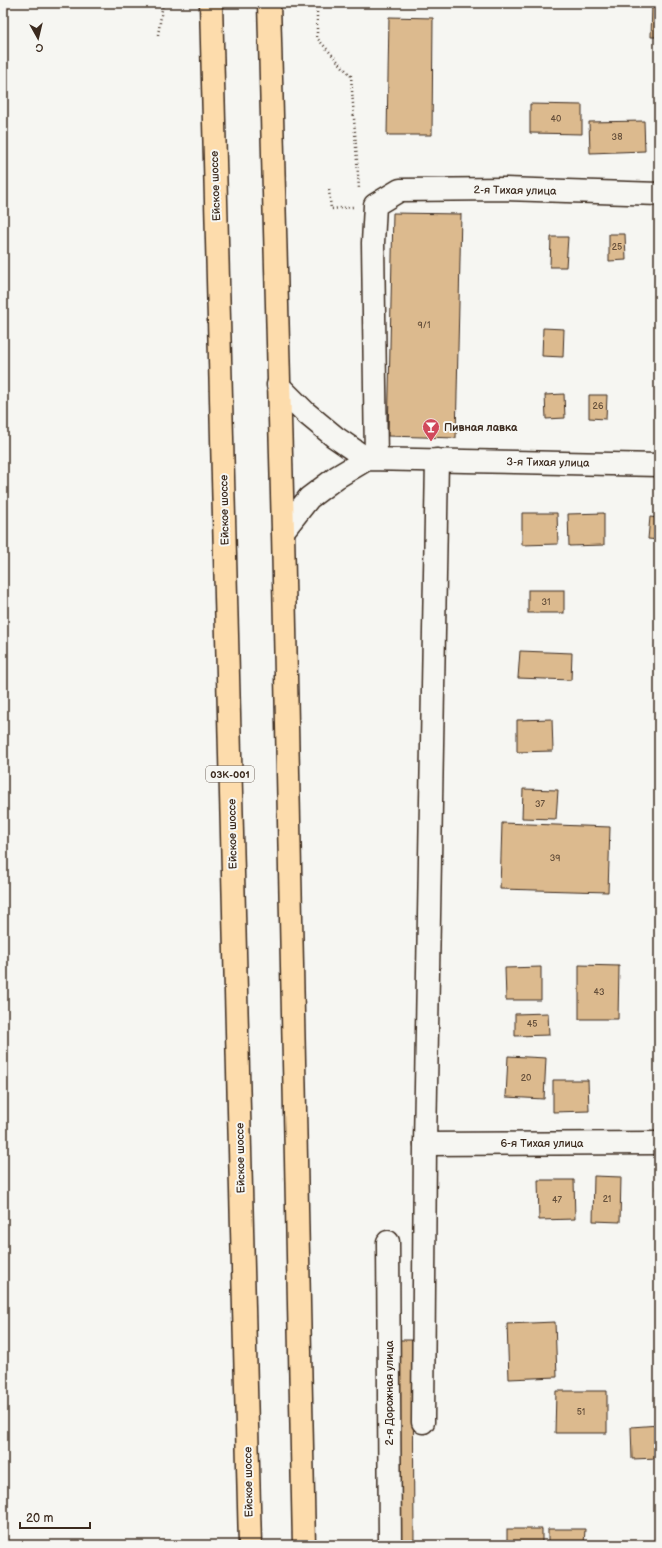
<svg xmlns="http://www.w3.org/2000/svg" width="662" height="1548" font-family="'Balsamiq Sans',sans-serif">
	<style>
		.building { fill: #dcba8e; stroke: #3b2a1e }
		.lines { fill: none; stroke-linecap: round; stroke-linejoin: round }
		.minor-casing { stroke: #3b2a1e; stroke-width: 25 }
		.major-casing { stroke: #3b2a1e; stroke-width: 25 }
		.path { stroke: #3b2a1e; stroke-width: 2.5; stroke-dasharray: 1 3; stroke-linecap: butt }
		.minor { stroke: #f6f6f2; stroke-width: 22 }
		.major { stroke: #fddcac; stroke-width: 22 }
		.labels { text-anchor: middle; stroke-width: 4; stroke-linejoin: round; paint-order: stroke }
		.number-label { font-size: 9px; fill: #634e3a }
		.shield { fill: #f6f6f2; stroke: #73675e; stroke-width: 1 }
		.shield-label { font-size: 10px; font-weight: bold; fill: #3b2a1e }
		.street-label { font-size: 11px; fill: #3b2a1e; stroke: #f6f6f2 }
		.poi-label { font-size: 11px; font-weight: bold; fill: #3b2a1e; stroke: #f6f6f2; text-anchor: start }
	</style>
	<rect width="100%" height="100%" fill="#f6f6f2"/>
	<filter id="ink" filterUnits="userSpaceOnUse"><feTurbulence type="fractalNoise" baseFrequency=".025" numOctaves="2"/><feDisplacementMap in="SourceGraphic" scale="8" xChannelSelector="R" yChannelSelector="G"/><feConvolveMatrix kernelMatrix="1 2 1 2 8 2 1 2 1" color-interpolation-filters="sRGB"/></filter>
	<g filter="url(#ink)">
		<g class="building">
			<path d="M652,3H659V37H651Z"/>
			<path d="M389,17L433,18L432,135H387Z"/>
			<path d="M530,104L582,105V134L530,133Z"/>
			<path d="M644,121L645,151L590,153L589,122Z"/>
			<path d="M393,213L461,214L456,438L388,436Z"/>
			<path d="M609,234H625L626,260L609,261Z"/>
			<path d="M551,237H568L566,267H550Z"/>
			<path d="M543,328L564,329L563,357L542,356Z"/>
			<path d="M564,394L565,418L546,419L545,395Z"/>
			<path d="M589,395H607L606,419L589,418Z"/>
			<path d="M522,513H557L558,544L522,545Z"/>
			<path d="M604,513V545L569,546L568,514Z"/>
			<path d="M650,517L659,518V540L648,539Z"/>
			<rect x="528" y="590" width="36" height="23"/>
			<path d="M520,651L572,653L571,680L518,678Z"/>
			<path d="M552,719L553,751L517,752V720Z"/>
			<path d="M523,789L558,790L556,819L522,818Z"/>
			<path d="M502,823L610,827L608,892L500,889Z"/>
			<path d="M579,965L619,966L618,1019H579Z"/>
			<path d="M541,967V1000H506L505,968Z"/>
			<path d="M548,1013L549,1035L515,1036V1014Z"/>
			<path d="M508,1056L546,1058L544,1099L506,1097Z"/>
			<path d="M553,1080H588L589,1111L553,1112Z"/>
			<path d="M594,1176L621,1177L620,1222L593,1221Z"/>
			<path d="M538,1180H574L575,1219L539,1220Z"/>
			<rect x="657" y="1180" width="2" height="40"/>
			<path d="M555,1322L557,1377L509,1379L507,1324Z"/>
			<path d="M394,1340H413L414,1545H395Z"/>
			<path d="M556,1391H607V1433H555Z"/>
			<path d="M659,1425V1458L632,1459L631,1427Z"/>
			<rect x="507" y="1529" width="35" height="16"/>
			<path d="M548,1529H585L584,1545H548Z"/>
		</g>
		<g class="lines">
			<g class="minor-casing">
				<g id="minor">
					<path d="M278,385L306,413L335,437L367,459"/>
					<path d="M376,458L373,243L375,205L400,190L505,189L659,194"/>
					<path d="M283,531L309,498L337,477L367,459L659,465"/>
					<path d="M425,1144L659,1143"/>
					<path d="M388,1242L390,1545"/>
					<path d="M423,1422L425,1144L437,460"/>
				</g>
			</g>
			<g class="major-casing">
				<g id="major">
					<path d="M211,3L250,1545"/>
					<path d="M269,3L283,531L304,1545"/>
				</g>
			</g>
			<g class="path">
				<path d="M317,12V38L351,76L359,189"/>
				<path d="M158,35L163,3"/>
				<path d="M329,190L331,209L353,207"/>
			</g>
			<use href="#minor" class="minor"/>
			<use href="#major" class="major"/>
		</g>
	</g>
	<defs>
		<g id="bar-pin" transform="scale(0.9)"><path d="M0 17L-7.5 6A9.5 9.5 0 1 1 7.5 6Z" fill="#d1495b" stroke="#f6f6f2"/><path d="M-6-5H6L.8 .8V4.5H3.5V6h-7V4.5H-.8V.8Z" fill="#fff"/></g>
	</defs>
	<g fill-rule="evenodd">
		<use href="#bar-pin" x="431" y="427"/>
	</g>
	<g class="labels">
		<g class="number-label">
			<text x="556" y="122">40</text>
			<text x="617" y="140">38</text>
			<text x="617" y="250">25</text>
			<text x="424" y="328">9/1</text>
			<text x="598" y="409">26</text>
			<text x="546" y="605">31</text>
			<text x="540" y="807">37</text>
			<text x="555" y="861">39</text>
			<text x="599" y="995">43</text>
			<text x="532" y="1027">45</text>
			<text x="526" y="1081">20</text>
			<text x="607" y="1202">21</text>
			<text x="557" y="1203">47</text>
			<text x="581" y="1415">51</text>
		</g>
		<rect class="shield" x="206" y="766" width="48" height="16" rx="3"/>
		<g class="shield-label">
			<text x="230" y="778">03К-001</text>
		</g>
		<g class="street-label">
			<text transform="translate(215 186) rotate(-92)" y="4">Ейское шоссе</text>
			<text transform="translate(515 190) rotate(1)" y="4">2-я Тихая улица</text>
			<text transform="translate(548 462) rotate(1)" y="4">3-я Тихая улица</text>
			<text transform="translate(224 510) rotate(-91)" y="4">Ейское шоссе</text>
			<text transform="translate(232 834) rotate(-91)" y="4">Ейское шоссе</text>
			<text x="542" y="1147">6-я Тихая улица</text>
			<text transform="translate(240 1158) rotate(-91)" y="4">Ейское шоссе</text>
			<text transform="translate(389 1393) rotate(-90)" y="4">2-я Дорожная улица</text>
			<text transform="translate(248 1482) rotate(-91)" y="4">Ейское шоссе</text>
		</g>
		<g class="poi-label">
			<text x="444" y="431">Пивная лавка</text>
		</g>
	</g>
	<rect width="662" height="1548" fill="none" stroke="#f6f6f2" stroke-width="16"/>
	<rect x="8" y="8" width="646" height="1532" fill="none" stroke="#3b2a1e" stroke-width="1.5" filter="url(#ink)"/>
	<g transform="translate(38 38) rotate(172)" stroke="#f6f6f2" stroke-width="3" paint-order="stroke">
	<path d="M0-3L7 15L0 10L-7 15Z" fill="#3b2a1e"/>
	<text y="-6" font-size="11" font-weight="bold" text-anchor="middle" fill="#3b2a1e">С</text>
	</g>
	<path d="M20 1522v6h70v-6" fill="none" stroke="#3b2a1e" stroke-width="2"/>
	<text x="26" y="1522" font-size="12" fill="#3b2a1e" stroke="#f6f6f2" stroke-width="3" paint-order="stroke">20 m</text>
</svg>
